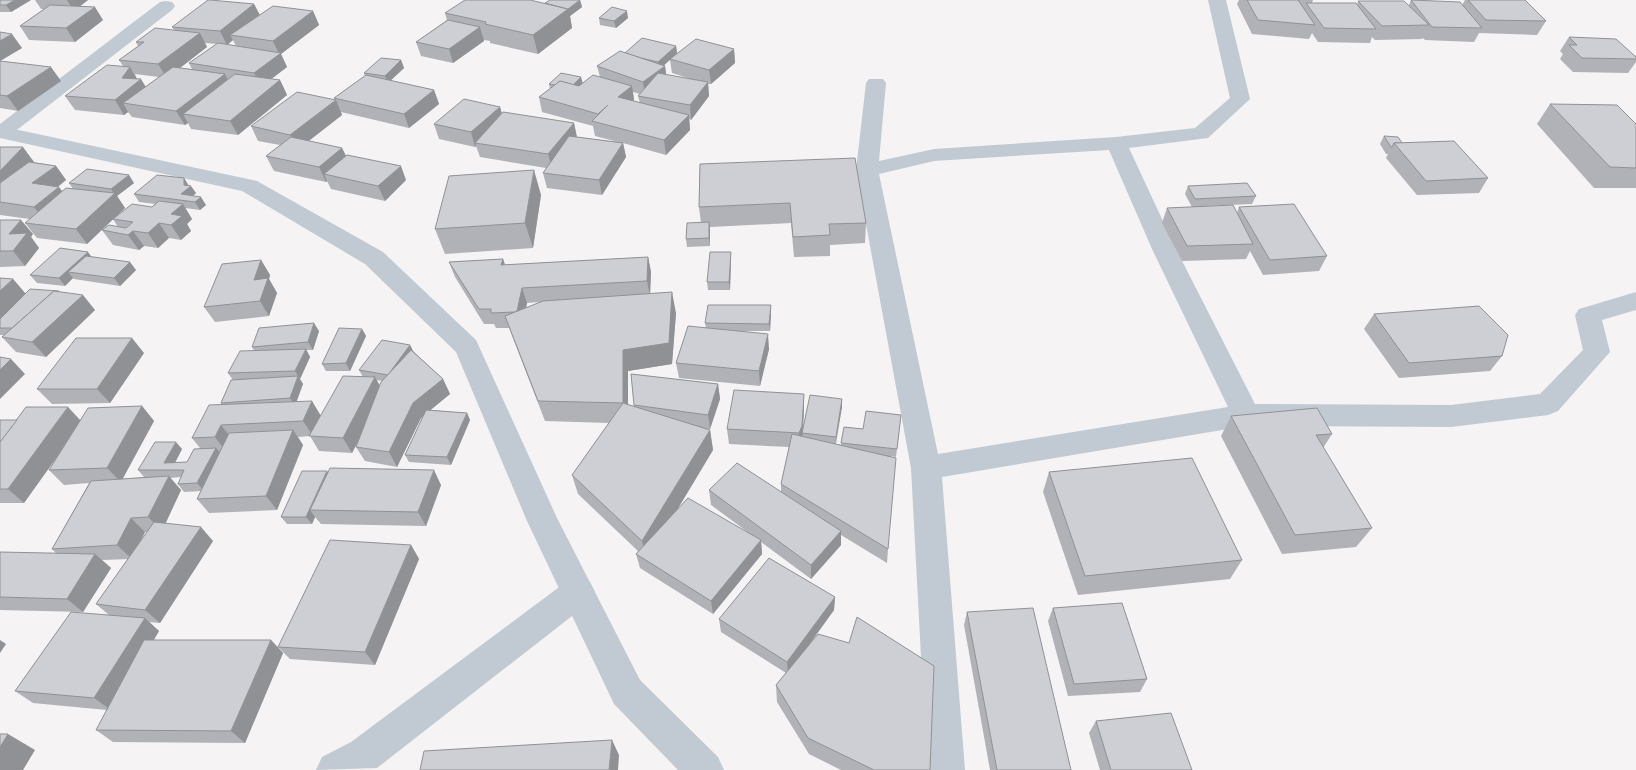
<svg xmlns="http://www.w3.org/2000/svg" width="1636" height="770" font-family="Rubik,sans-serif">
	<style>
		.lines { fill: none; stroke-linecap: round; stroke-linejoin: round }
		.minor { fill: #c1cad2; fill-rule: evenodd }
		.tertiary { fill: #c1cad2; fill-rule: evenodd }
		.wall { fill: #b0b2b7; fill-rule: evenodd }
		.shaded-wall { fill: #909195 }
		.building { fill: #cdcfd5; stroke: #909195 }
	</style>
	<rect width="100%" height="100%" fill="#f5f3f3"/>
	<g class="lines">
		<g class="minor">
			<path d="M1208,0H1226L1250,99L1208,138L1129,148L1176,249L1255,404L1451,405L1540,394L1583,350L1575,315L1579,309L1636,292V310L1602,320L1610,352L1558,411L1548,415L1451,427L1246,426L942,477L965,770H927L911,468L856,170L866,83L869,79H883L886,83L879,161L934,149L1116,137L1195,128L1230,98ZM1109,150L1152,249L1228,407L938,454L879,174L934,161Z"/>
			<path d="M166,1L172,2L175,6L172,10L9,136L0,138V124L160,2Z"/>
			<path d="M578,577L590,582L595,592L590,602L377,768L316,770L322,757L351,742L566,582Z"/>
		</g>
		<path class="tertiary" d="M0,126L257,181L383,252L476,340L557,518L640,680L718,757L724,770H678L614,704L527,521L456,352L365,264L242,191L0,138Z"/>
	</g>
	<g class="wall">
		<path d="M0,0H31L11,12H0Z"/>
		<path d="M35,0H88L80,6L103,20L75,42L29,40L20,26L44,9H41Z"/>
		<path d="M580,0L582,7L570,16L572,28L538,54L490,43V41L484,40V41L453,63L421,56L416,42L447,20L445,13Z"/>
		<path d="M1239,0H1313L1312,3L1357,5L1358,1L1409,5L1411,0L1462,5L1465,0H1525L1546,21L1537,35L1479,33L1474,42L1425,40L1423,38L1422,39L1375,40L1372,37L1370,43L1318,42L1312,33L1309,39L1252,34L1237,4Z"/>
		<path d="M254,4L259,15L313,11L319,25L281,54L287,67L271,79L280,80L287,95L238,135L191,129L188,123L185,125L132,117L128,112L124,115L75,110L65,96L123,66L119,60L138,46L136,42L174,30L172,27ZM233,40L236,46L227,45ZM205,43L217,44L189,63L192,69L180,68L207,47ZM135,74L159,77L145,87L137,79Z"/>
		<path d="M599,18H628L616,28L600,25Z"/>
		<path d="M0,32L22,48L0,61L61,81L18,111L0,108Z"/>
		<path d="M1569,37L1636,57V62L1628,73L1573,72L1560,59L1563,54L1560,51Z"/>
		<path d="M676,46L677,53L734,49L735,63L711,84H708L709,96L691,120L689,119L690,130L666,155L623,143L626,157L602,195L547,188L543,173L546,168L480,157L476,146L475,147L439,139L434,124L500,107L502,114L574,123L577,137L618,142L595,136L593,126L542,112L539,97L550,89L549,84H583L600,77L597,66L625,53ZM670,60L672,73L691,79L666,75L665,66H663ZM633,92L640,94L638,96L640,103L633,101L634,100Z"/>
		<path d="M401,60L404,68L390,81L434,90L439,104L409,128L341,112L342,115L309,141L342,148L346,156L406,180L385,201L331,189L327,181L326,182L274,171L266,156L280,145L258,141L251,126L335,100L334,98L365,76L364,73Z"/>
		<path d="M1550,104L1636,124V188H1594L1537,124Z"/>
		<path d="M1384,136L1402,143L1488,178L1479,193L1417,195L1386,158L1388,154H1386L1380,144Z"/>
		<path d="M0,147L34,162H33L56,166L66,180L58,187L62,191L73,189L69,183H134L117,196L125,208L118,215L152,207L155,204L139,202L134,194L184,178L188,185L196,193L193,196L206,205L200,210L185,208L192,219L187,224L191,231L181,240L169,238L158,248L144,246L139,250L113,245L102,230L118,227L113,219L87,244L37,238L25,223L30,219L0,215Z"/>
		<path d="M700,164L866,223L865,243L830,245V256L794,257L791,223L710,227V246L687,247L686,239L701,223L699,207Z"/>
		<path d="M1188,186L1256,196L1252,204L1205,206L1237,213L1239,207L1327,256L1319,271L1263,275L1250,251L1246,259L1182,261L1162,223L1167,208L1192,207L1185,194Z"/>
		<path d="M541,195L533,248L445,254L435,229Z"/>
		<path d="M0,220L33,234L31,237L39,248L25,266L0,267Z"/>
		<path d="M91,257L136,270L120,286L74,279L73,278L65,286L37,283L30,275Z"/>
		<path d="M648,257L651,272L650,294L676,313L672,364L628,371V405L634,406L631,374L718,384L720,399L710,429H706L710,430L713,450L677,510L749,533L711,505L709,490L781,492V484L789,447L729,444L727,429L804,409L803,429L842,399V407L836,444L841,445L844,427L863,429L901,415L896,457L891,456L888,549L887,563L841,535V545L811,579L761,542L762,554L713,614L640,568L636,554L638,551L578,494L572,475L609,423L545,421L509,328H496L494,324H484L455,277L449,262L503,259L505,265ZM541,302L526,308L527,303Z"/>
		<path d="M731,259L730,290H708L707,282Z"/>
		<path d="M261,260L270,275L269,279L277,293L269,316L215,322L204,307Z"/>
		<path d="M0,278L13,279L25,294L60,292L95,310L46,357L16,352L2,337L4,335H0Z"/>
		<path d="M771,305V313L770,331H738L769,349L760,386L679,378L676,363L706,328L705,323Z"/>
		<path d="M1374,314L1502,356L1490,371L1399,378L1364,329Z"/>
		<path d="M362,329L366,336L350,371H326L322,364Z"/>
		<path d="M319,331L313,350H306L310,357L300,379L303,384L296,402L321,416L363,377L359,370L410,345L413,351L443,379L450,394L430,410L467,413L470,420L451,465L409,462L405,455L424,416L421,418L397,467L365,461L356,447L358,442L352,453L319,451L310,436L298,437L303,445L277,510L209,513L197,499L201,491L184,492L178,484L181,477L170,478L181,490L165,524L213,541L160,623L149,622L159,631L154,640H271L283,653L245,743L113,742L96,730L107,710L33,703L15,691L109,615L96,604L129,559L102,560L111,568L83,612L0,610V552L57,554L52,549L89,483L64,485L49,470L62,449L24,503H0V420H80L142,406L154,421L122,479L144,477L138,470L182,449L175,463L187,462L200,448L192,438L222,405L221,403L233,380L228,373L254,350L252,347ZM377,380L382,381L380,386ZM145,532H148L139,544Z"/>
		<path d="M144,353L110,403L52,404L37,389Z"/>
		<path d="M1231,416L1332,434L1323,448L1372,528L1356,547L1282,554L1221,436Z"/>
		<path d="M327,471L328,473L441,485L426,526L321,524L315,517L312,524H287L281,517Z"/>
		<path d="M1049,472L1242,560L1230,579L1078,595L1043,492Z"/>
		<path d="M411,545L419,559L375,665L290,659L278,647Z"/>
		<path d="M835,597L834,610L810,643L930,770H841L809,754L777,702L776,685L786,673L721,632L719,619Z"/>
		<path d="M1053,608L1147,679L1140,692L1068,696L1048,621Z"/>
		<path d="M967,612L1071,770H990L964,625Z"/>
		<path d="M1096,721L1192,770H1100L1089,733Z"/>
	</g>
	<g class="shaded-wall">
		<path d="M15,0H31L11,12L6,5Z"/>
		<path d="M67,0H88L74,11Z"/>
		<path d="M580,0L582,7L570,16L572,28L538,54L533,35Z"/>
		<path d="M254,4L261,17L230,35L233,40L227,45L220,31Z"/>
		<path d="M95,7L103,20L75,42L66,28Z"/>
		<path d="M313,11L319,25L281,54L287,67L261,87L254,73L279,54L273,41Z"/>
		<path d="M627,11L628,18L616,28L614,21Z"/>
		<path d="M480,27L484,41L453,63L449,49Z"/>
		<path d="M200,33L207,47L167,78L158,64Z"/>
		<path d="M12,34L22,48L0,61V41Z"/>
		<path d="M676,46L677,53L659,70L658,62Z"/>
		<path d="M734,49L735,63L711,84L709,70Z"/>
		<path d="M401,60L404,68L388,83L385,76Z"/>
		<path d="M665,66L667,80L645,96L643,82Z"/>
		<path d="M51,67L61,81L18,111L7,96Z"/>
		<path d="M130,67L138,81L141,79L150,94L123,103L128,112L124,115L115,100L122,78Z"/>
		<path d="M225,74L232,88L183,114L188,123L185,125L176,111Z"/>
		<path d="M581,77L583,84L571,96L569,88Z"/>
		<path d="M280,80L287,95L238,135L230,121Z"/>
		<path d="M708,82L709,96L691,120L690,105Z"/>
		<path d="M632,86L634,100L621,111L618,97Z"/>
		<path d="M434,90L439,104L409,128L404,114Z"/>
		<path d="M336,100L342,115L298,149L290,135Z"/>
		<path d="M500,107L504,121L475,143L476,146L475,147L471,132Z"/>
		<path d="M689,115L690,130L666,155L664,140Z"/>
		<path d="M574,123L577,138L552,169L548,154Z"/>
		<path d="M623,143L626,157L602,195L599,180Z"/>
		<path d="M23,147L34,162L0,198V171Z"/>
		<path d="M342,148L349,162L324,174L327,181L326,182L319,167Z"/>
		<path d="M56,166L66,180L43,198L32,183Z"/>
		<path d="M401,166L406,180L385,201L378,186Z"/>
		<path d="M534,170L541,195L533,248L525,223Z"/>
		<path d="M129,175L134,183L117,196L125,208L87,244L76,229L114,194L111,189Z"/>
		<path d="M184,178L189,186H191L196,193L186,202L181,194L184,185Z"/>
		<path d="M59,187L70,202L46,222L34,207Z"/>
		<path d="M201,197L206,205L200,210L195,202Z"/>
		<path d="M183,204L192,219L187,224L191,231L181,240L171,225V214Z"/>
		<path d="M21,220L33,234L31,237L39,248L25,266L13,251L9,234Z"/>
		<path d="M709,222L710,230V246L709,238Z"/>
		<path d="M159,223L169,238L158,248L148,233Z"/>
		<path d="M133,231L144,246L139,250L128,235Z"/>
		<path d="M88,252L94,260L68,272L73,278L65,286L59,278Z"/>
		<path d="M731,252V259L730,290L729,282Z"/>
		<path d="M648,257L651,272L650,296L647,281Z"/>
		<path d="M503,259L508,274L501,265Z"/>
		<path d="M261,260L270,275L269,279L277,293L269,316L260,301L254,280Z"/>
		<path d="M130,262L136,270L120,286L114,278Z"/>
		<path d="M13,279L26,294L0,320V291Z"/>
		<path d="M522,288L527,303L522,327L517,312Z"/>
		<path d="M672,292L676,313L672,364L628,371V423L623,403V350Z"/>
		<path d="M83,295L95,310L46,357L32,342Z"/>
		<path d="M771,305V313L770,331L769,324Z"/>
		<path d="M314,323L319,331L313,350L308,342Z"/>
		<path d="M362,329L366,336L350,371L346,363Z"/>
		<path d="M768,334L769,349L760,386L759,371Z"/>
		<path d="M132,338L144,353L110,403L97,389Z"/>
		<path d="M410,345L414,353L388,375Z"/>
		<path d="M306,349L310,357L300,379L295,371Z"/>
		<path d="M11,359L25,374L0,399V370Z"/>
		<path d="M298,376L303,384L295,406L290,398Z"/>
		<path d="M375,377L383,392L352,453L343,438Z"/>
		<path d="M443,379L450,394L421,418L397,467L389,452L413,403Z"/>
		<path d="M718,384L720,399L710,429L708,415Z"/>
		<path d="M804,394V409L802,441L799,448V433Z"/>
		<path d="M842,399V407L835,445L836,437Z"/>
		<path d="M312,401L321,416L313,436L303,421Z"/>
		<path d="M142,406L154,421L121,482L107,468Z"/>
		<path d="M68,407L82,422L24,503L8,489Z"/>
		<path d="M467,413L470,420L451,465L447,457Z"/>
		<path d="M221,425L232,439L226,452L215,437Z"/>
		<path d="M293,430L303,445L277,510L266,496Z"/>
		<path d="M710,430L713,450L647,560L642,541Z"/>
		<path d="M176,442L182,449L171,470L164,463Z"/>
		<path d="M216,448L222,455L204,491L197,483Z"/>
		<path d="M434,470L441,485L426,526L418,512Z"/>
		<path d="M327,471L332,478L310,510L315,517L312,524L306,517Z"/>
		<path d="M169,476L181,490L162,531L148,517Z"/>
		<path d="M131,518L145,532L132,559L117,545Z"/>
		<path d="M201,527L213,541L160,623L145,610Z"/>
		<path d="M841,531V545L811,579V565Z"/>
		<path d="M761,540L762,554L713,614L711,601Z"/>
		<path d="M411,545L419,559L375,665L365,652Z"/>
		<path d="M95,554L111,568L83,612L67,599Z"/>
		<path d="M835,597L834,610L788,674L787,662Z"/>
		<path d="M145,618L159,631L111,710L94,698Z"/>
		<path d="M0,640L6,644L0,653Z"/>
		<path d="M271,640L283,653L245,743L231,731Z"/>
		<path d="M8,734L35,750L23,770H0V747Z"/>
		<path d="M612,740L619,755L618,770H609Z"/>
	</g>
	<g class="building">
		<path d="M0,0H15L6,5H0Z"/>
		<path d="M208,0H210L254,4L220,31L172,27Z"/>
		<path d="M465,0H530L568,9L533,35L485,24L486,22L445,13Z"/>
		<path d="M550,0H580L568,9L545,3Z"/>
		<path d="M1247,0H1298L1315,25L1258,20Z"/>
		<path d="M1411,0L1460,2L1482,28L1432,27Z"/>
		<path d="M1468,0H1525L1546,21L1486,20Z"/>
		<path d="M1358,1H1404L1429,25L1382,26Z"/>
		<path d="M1306,3H1356L1376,29L1324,28Z"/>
		<path d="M50,5L95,7L66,28L20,26Z"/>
		<path d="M273,6L313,11L273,41L230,35Z"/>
		<path d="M612,7L627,11L614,21L599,18Z"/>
		<path d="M448,20L480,27L449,49L416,42Z"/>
		<path d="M155,28L200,33L158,64L119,60L144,42H136Z"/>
		<path d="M0,32L12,34L0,41Z"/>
		<path d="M1569,37L1616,39L1636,57V59L1582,58L1569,45H1577Z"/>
		<path d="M642,38L676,46L658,62L641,58L625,53Z"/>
		<path d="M696,39L734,49L709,70L670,59Z"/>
		<path d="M218,43L281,53L254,73L189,63Z"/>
		<path d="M620,51L665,66L643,82L597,66Z"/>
		<path d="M381,58L401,60L385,76L364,73Z"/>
		<path d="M0,61L51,67L7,96L0,95Z"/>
		<path d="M107,65L130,67L122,78L141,79L115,100L65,96Z"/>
		<path d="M173,67L225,74L176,111L123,103Z"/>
		<path d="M561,73L581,77L573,85L560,81L555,85L549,84Z"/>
		<path d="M658,73L708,82L690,105L638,96Z"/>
		<path d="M235,74L280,80L230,121L183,114Z"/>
		<path d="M366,75L434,90L404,114L334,98Z"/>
		<path d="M593,75L632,86L618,97L689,115L664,140L592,121L608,105L598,114L539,97L560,81L579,86Z"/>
		<path d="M297,92L336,100L290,135L251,126Z"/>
		<path d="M464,99L500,107L471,132L434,124Z"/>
		<path d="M1550,104L1617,105L1636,124V168L1610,167Z"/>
		<path d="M503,112L574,123L548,154L475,143Z"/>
		<path d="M569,136L623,143L599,180L543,173Z"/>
		<path d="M1384,136L1398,137L1402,143H1394L1392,147H1391Z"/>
		<path d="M291,137L342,148L319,167L266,156Z"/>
		<path d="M1454,141L1488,178L1426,181L1394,143Z"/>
		<path d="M0,147H23L0,171Z"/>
		<path d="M347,155L401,166L378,186L324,174Z"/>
		<path d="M855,158L866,223L829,224L830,235L793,237L790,203L699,207L700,164Z"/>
		<path d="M29,162L56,166L32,183L59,187L34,207L0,202V183Z"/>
		<path d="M87,169L129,175L111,189L69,183Z"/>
		<path d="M534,170L525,223L435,229L449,176Z"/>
		<path d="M157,175L184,178V185L191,186L181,194L201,197L195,202L134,194Z"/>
		<path d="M1247,183L1256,196L1195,199L1188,186Z"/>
		<path d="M66,188L115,193L76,229L25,223Z"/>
		<path d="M159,201L183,204L171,214L182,216L171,225L159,223L148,233L133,231L128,235L102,230L109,225L126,228L133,222L113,219L132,204L152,207Z"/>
		<path d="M1294,204L1327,256L1270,260L1239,207Z"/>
		<path d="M1233,205L1253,244L1187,246L1167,208Z"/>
		<path d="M0,220H21L9,234L27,233L13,251H0Z"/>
		<path d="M709,222V238L686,239L687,223Z"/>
		<path d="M60,248L88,252L59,278L30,275Z"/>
		<path d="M710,252H731L729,282H707Z"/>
		<path d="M86,256L130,262L114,278L68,272Z"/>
		<path d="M648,257L647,281L522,288L517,311L515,312L491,313V309H479L449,262L503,259L501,265Z"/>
		<path d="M261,260L254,280L268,278L260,301L204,307L222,264Z"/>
		<path d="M0,278L13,279L0,291Z"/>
		<path d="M30,289L59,291L58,292L54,291L12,328H0V319Z"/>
		<path d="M54,291L83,295L32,342L2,337Z"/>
		<path d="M672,292L669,343L623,350V403L538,401L505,316L543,301Z"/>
		<path d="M708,305H771L769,324L705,323Z"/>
		<path d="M1479,306L1508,335L1502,356L1409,363L1374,314Z"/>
		<path d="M314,323L308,342L252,347L259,328Z"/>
		<path d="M688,326L768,334L759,371L676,363Z"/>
		<path d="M339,328L362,329L346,363L322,364Z"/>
		<path d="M76,338H132L97,389H37Z"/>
		<path d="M382,340L410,345L388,375L359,370Z"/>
		<path d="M306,349L295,371L228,373L240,351Z"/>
		<path d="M411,350L443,379L413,403L389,452L356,447L381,382Z"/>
		<path d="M0,357L11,359L0,370Z"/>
		<path d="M631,374L718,384L708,415L634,405Z"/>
		<path d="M298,376L290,398L221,403L231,380Z"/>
		<path d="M343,376L375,377L343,438L309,436Z"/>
		<path d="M734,390L804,394L802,426L799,433L727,429Z"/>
		<path d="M810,395L842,399L836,437L802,433Z"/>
		<path d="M312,401L303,421L221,425L215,437L192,438L209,405Z"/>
		<path d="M623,403L710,430L642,541L572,475Z"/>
		<path d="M142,406L107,468L49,470L88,408Z"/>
		<path d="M26,407H68L8,489H0V442Z"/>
		<path d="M1317,408L1332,434L1316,435L1372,528L1295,535L1231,416Z"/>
		<path d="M426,410L467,413L447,457L405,455Z"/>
		<path d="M866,411L901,415L897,449L841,443L844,427L863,429Z"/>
		<path d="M0,420H17L0,442Z"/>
		<path d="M293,430L266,496L197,499L229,433Z"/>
		<path d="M792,434L896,458L888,549L781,484Z"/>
		<path d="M155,442H176L164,463L187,462L194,449L216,448L197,483L178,484L184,470H138Z"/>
		<path d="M1192,458L1242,560L1085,576L1049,472Z"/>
		<path d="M737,463L841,531L811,565L709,490Z"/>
		<path d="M330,468L434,470L418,512L310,510Z"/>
		<path d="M302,471H327L306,517H281Z"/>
		<path d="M169,476L148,517L131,518L117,545L52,549L91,481Z"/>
		<path d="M688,498L761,540L711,601L636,554Z"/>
		<path d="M154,522L201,527L145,610L96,604Z"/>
		<path d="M330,540L411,545L365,652L278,647Z"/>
		<path d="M0,552L95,554L67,599L0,597Z"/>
		<path d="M769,558L835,597L787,662L719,619Z"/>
		<path d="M1122,603L1147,679L1074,684L1053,608Z"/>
		<path d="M1033,608L1071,770H997L967,612Z"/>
		<path d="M71,612L145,618L94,698L15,691Z"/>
		<path d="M857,617L934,666L930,770H874L808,738L776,685L818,634L849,643Z"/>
		<path d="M144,640H271L231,731L96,730Z"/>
		<path d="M1171,713L1192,770H1111L1096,721Z"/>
		<path d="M0,734H8L0,747Z"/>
		<path d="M612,740L609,770H420L424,751Z"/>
	</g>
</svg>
